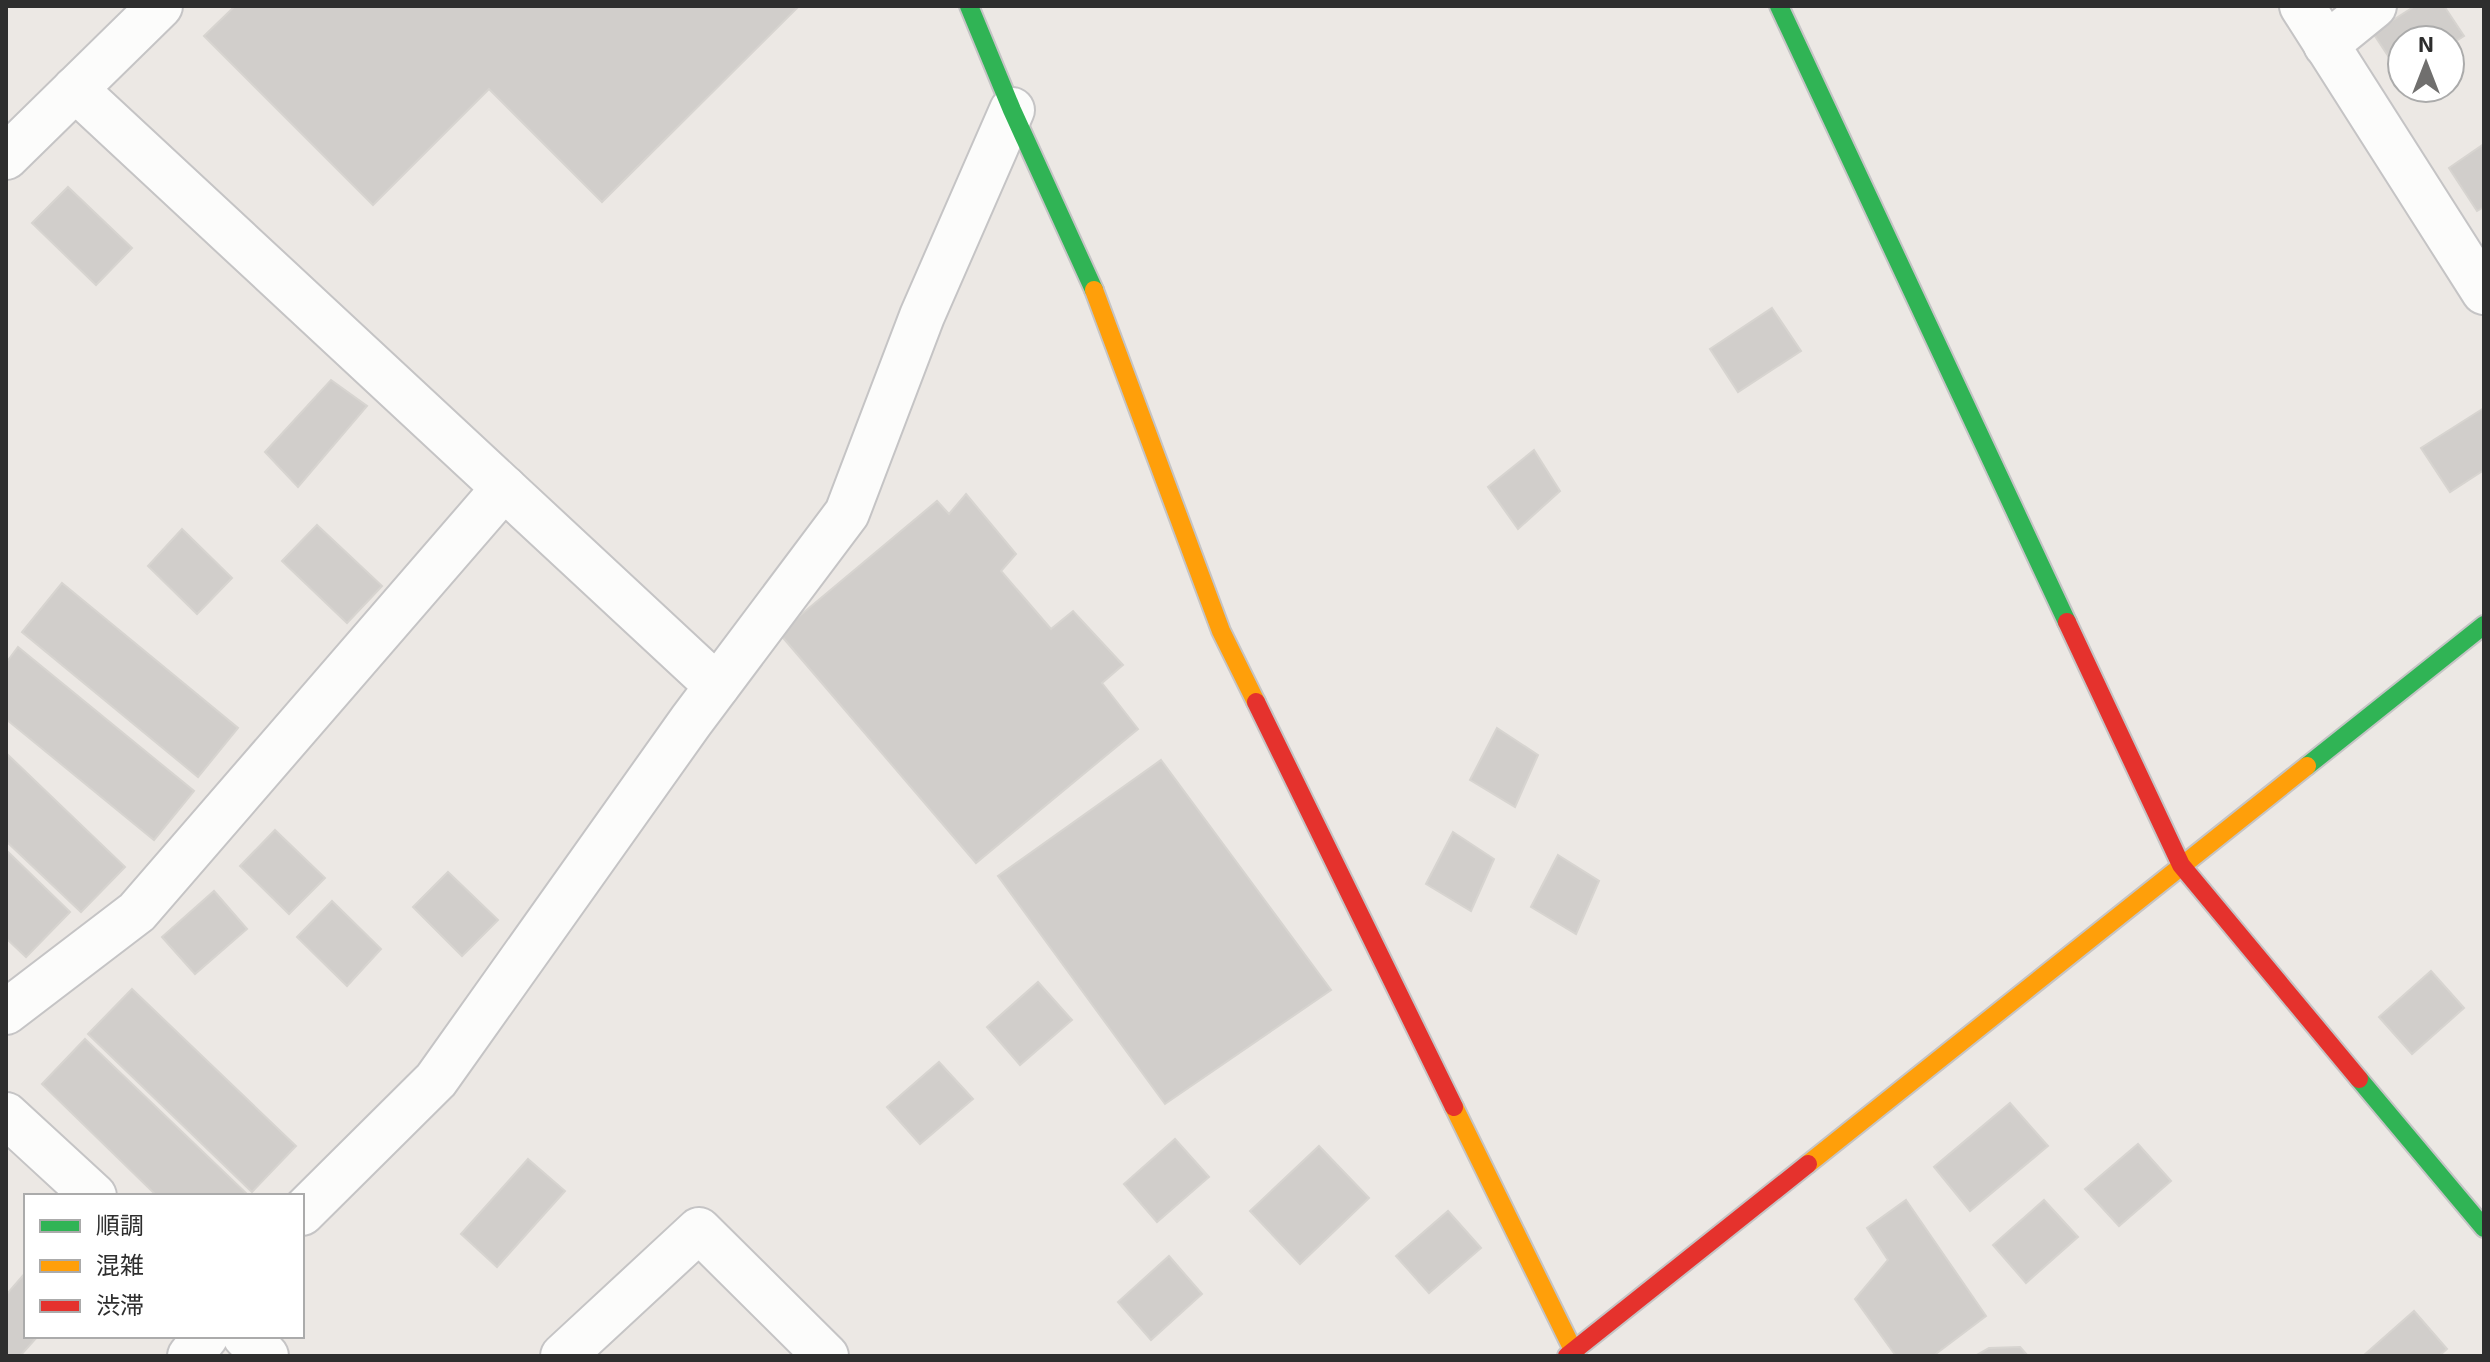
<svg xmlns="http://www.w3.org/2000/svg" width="2490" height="1362" font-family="'Exo 2','Noto Sans JP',sans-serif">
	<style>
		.building { fill: #d1cecb; stroke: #d7d4d0; stroke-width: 2 }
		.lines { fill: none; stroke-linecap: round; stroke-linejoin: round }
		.street-casing { stroke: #c5c4c5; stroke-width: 48 }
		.fast-casing { stroke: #c5c4c5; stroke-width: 22 }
		.slow-casing { stroke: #c5c4c5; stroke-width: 22 }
		.jam-casing { stroke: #c5c4c5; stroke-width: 22 }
		.street { stroke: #fcfcfb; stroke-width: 44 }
		.fast { stroke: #30b455; stroke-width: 18 }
		.slow { stroke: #ff9f0a; stroke-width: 18 }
		.jam { stroke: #e5322d; stroke-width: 18 }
	</style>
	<rect width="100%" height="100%" fill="#ece8e4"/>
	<g class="building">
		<path d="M235,6H799L602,202L489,89L373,205L204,36Z"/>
		<path d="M2415,6H2444L2464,36L2450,45V40H2402V77L2373,33Z"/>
		<path d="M2484,144V207L2477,211L2449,168Z"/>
		<path d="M68,187L132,248L96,285L32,223Z"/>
		<path d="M1772,308L1801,351L1738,392L1710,349Z"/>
		<path d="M331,380L367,406L298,487L265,452Z"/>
		<path d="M2484,408V470L2450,492L2421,448Z"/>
		<path d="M1534,450L1560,491L1518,529L1488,487Z"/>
		<path d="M966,494L1016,554L1001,571L1051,629L1073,611L1123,665L1102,683L1138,729L976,863L779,633L937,501L949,514Z"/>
		<path d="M317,525L382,586L347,623L282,561Z"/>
		<path d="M182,529L232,578L197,614L148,566Z"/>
		<path d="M62,583L238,728L198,777L22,632Z"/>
		<path d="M18,647L194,791L154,840L6,719V663Z"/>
		<path d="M1497,728L1538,755L1515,807L1470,780Z"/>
		<path d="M6,753L125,867L81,912L6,841Z"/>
		<path d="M1161,760L1331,990L1165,1104L998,876Z"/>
		<path d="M275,830L325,878L289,914L240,866Z"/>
		<path d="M1453,832L1494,859L1471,911L1426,884Z"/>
		<path d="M6,850L70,912L26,957L6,938Z"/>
		<path d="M1558,855L1599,881L1576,934L1531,907Z"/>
		<path d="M448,872L498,920L462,956L413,907Z"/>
		<path d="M214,891L247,929L195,974L162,937Z"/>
		<path d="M332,901L381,949L347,986L297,937Z"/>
		<path d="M2431,971L2464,1008L2412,1054L2379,1017Z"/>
		<path d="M1038,982L1072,1020L1020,1065L987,1027Z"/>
		<path d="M132,989L296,1146L252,1192L88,1034Z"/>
		<path d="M85,1039L249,1196H157L42,1084Z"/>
		<path d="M939,1062L973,1099L920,1144L887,1107Z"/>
		<path d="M2010,1103L2048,1146L1970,1211L1934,1167Z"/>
		<path d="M1175,1139L1209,1177L1157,1222L1124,1184Z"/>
		<path d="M2138,1144L2171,1181L2119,1226L2085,1189Z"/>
		<path d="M1319,1146L1369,1198L1300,1264L1250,1211Z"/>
		<path d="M528,1159L565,1191L497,1267L461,1234Z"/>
		<path d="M1906,1200L1986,1316L1933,1356H1896L1855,1299L1888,1260L1867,1228Z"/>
		<path d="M2044,1200L2078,1237L2026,1283L1993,1245Z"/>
		<path d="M1448,1211L1481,1248L1429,1293L1396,1256Z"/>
		<path d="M1169,1256L1202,1294L1151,1340L1118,1302Z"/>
		<path d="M26,1272V1336H38L20,1356H6V1295Z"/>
		<path d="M2414,1311L2447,1349L2439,1356H2363Z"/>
		<path d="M2020,1347L2028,1356H1975L1989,1348Z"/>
	</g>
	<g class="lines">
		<g class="street-casing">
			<g id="street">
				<path d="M2302,6L2484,292"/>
				<path d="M2326,45L2374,6"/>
				<path d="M75,89L717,686"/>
				<path d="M6,157L160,6"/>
				<path d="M6,1012L137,912L504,488"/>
				<path d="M6,1115L94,1196"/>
				<path d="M302,1213L436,1080L691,721L847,513L922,316L1012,110"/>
				<path d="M245,1336L266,1356"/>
				<path d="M190,1356L206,1336"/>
				<path d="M563,1356L699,1230L826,1356"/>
			</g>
		</g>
		<g class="fast-casing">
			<g id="fast">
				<path d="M969,6L1012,110L1094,290"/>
				<path d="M1779,6L2067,622"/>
				<path d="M2307,766L2484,625"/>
				<path d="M2359,1079L2484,1228"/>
			</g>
		</g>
		<g class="slow-casing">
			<g id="slow">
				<path d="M1094,290L1221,631L1256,702"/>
				<path d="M1454,1107L1576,1356"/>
				<path d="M1808,1164L2307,766"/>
			</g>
		</g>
		<g class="jam-casing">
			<g id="jam">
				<path d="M2067,622L2181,865L2359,1079"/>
				<path d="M1256,702L1454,1107"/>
				<path d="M1567,1356L1808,1164"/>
			</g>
		</g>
		<use href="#street" class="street"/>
		<use href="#fast" class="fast"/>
		<use href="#slow" class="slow"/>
		<use href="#jam" class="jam"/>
	</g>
	<rect width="2490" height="1362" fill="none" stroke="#2e2e2e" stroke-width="16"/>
	<rect x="24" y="1194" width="280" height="144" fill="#ffffff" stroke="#ababab" stroke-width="2"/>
	<rect x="40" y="1220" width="40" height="12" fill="#30b455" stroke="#ababab" stroke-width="2"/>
	<text x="96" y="1234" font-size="24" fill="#2e2e2e">順調</text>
	<rect x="40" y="1260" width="40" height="12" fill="#ff9f0a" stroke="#ababab" stroke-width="2"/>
	<text x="96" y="1274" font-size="24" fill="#2e2e2e">混雑</text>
	<rect x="40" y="1300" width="40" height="12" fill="#e5322d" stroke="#ababab" stroke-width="2"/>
	<text x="96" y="1314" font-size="24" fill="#2e2e2e">渋滞</text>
	<g transform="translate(2426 64)"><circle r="38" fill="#ffffff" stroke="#ababab" stroke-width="2"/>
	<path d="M0-6L14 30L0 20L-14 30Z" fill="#706f6e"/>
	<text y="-12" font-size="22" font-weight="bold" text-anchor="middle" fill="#2e2e2e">N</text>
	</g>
</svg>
